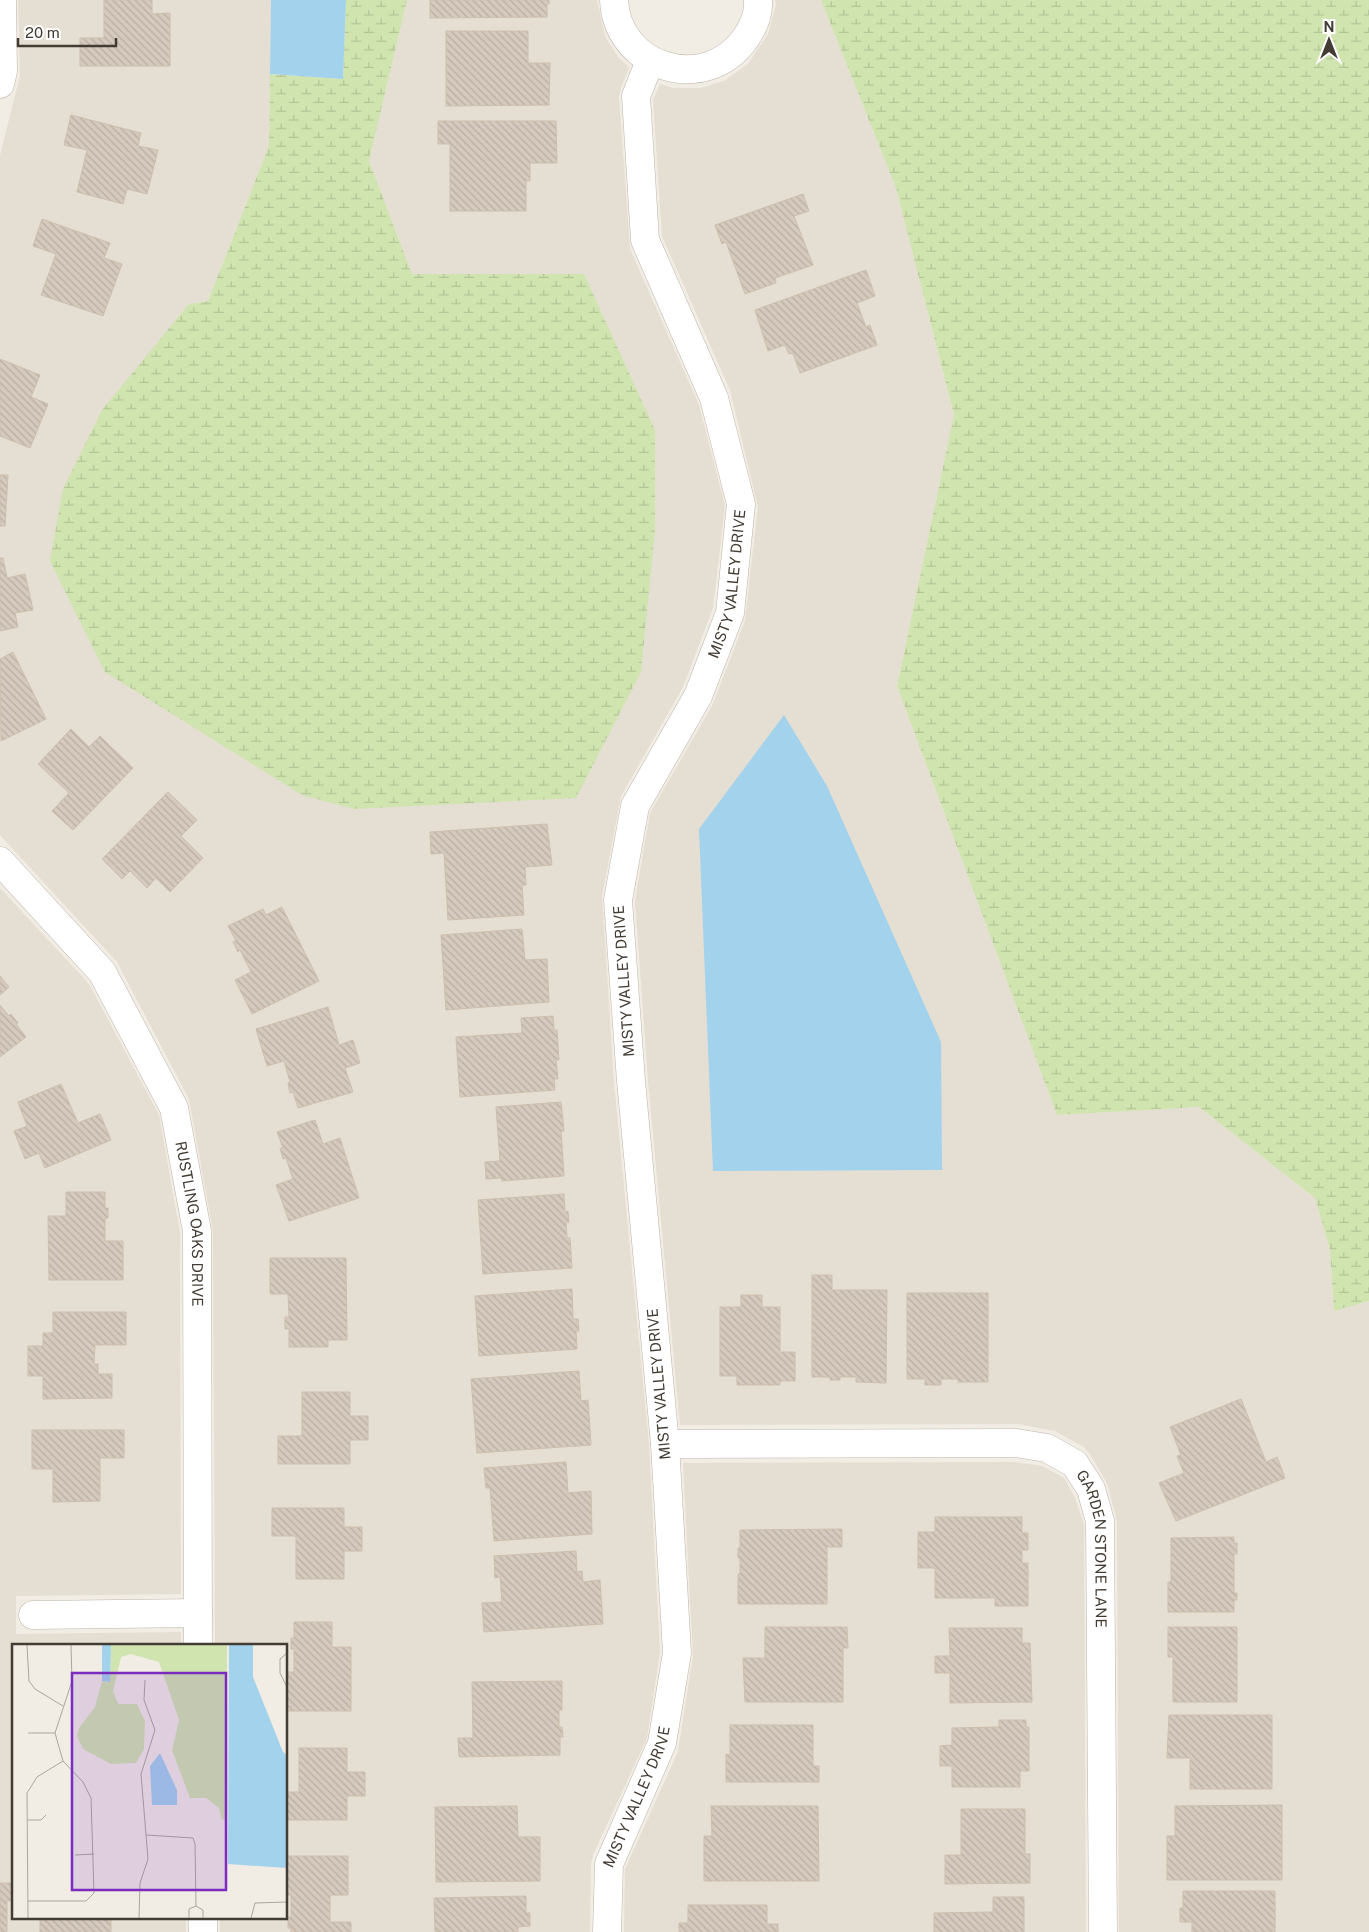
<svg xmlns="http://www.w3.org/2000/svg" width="1369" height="1932" font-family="'Public Sans',sans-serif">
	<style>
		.residential { fill: #e5ded2 }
		.wetland { fill: url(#wetland-marsh) }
		.water { fill: #a2d2ec }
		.building { fill: url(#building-back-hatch); stroke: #cdbfad }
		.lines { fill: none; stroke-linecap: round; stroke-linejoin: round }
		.minor-casing { stroke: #bfb6aa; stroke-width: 29 }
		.minor { stroke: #fff; stroke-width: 28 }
		.labels { text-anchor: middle; stroke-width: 4; stroke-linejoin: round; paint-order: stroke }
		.street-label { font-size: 15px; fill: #433c34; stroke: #fff }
		.inset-road { fill: none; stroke: #aba69e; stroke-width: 1 }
		.view { fill: #7b2cbf; fill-opacity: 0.15; stroke: #7b2cbf; stroke-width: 2.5 }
		.inset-edge { fill: none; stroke: #433c34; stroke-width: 2.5 }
	</style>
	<defs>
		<pattern id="wetland-marsh" width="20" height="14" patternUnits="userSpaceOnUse" patternTransform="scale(1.25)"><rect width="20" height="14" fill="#cfe4ae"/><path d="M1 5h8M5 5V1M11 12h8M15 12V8" fill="none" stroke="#b3c496"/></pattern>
		<pattern id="building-back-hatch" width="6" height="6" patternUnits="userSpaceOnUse" patternTransform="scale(1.25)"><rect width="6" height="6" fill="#d5cabd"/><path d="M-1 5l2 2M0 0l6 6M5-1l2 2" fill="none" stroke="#b8aea3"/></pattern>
	</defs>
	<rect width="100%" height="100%" fill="#f1ece4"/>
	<g class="residential">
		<path d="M18,0H271L269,146L208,301L189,304L584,274L412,275L369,161L407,0H597L605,36L618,57L629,67L621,88L619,97L630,249L699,405L725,506L713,608L683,687L621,796L602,896L614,1083L649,1445L660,1652L647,1738L593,1855L591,1863L590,1932H220V1918H286V1646H215L213,1231L189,1099L117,962L0,835V155L20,76Z"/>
		<path d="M775,0H821L896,188L954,416L897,686L1057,1115L1199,1107L1315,1198L1330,1250L1334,1311L1369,1301V1932H1119L1117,1521L1107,1483L1090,1454L1084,1447L1055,1431L1018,1424L680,1425L648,1080L635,901L650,813L712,706L745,621L758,507L730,390L662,236L653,100L660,84L673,88H701L724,81L748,64L768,34L776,5Z"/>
		<path d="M0,888L89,984L159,1115L180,1233L181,1594L16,1596V1634L181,1632V1646H14V1918H186V1932H0Z"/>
		<path d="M1015,1462L1042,1466L1064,1478L1075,1498L1084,1525L1086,1932H624L625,1869L678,1752L693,1656L683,1463Z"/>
	</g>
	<g class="wetland">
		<path d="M346,0H407L369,161L412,274H584L655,430V530L641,672L576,798L354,809L302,795L105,672L50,561L63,489L102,410L189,304L208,301L269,146L270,74L343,79Z"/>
		<path d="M821,0H1369V1301L1334,1311L1330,1250L1315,1198L1199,1107L1057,1115L897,686L954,415L896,188Z"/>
	</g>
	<g class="water">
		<path d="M271,0H346L343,79L270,74Z"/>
		<path d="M784,715L827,786L941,1042L942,1170L713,1171L699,829Z"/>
	</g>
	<g class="building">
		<path d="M104,0H152V14L170,13V66H80V38H104Z"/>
		<path d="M430,0H549V4H547V17L430,18Z"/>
		<path d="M446,31H528V63H550L549,105L446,106Z"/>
		<path d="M71,115L141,133L138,146L158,150L147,194L127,189L123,204L77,192L87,150L64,145Z"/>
		<path d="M438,121H556L557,163H530V181H526V211H450V144H438Z"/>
		<path d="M803,194L809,211L794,216L813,265L775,278L776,283L745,294L726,242L722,244L715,225Z"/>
		<path d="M42,219L110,243L104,258L122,264L103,316L41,295L56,254L33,246Z"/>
		<path d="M866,270L875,296L857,303L866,327L870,325L877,345L800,373L793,353L789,354L785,345L768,351L755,310Z"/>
		<path d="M0,359L40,375L31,397L48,404L30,448L0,436Z"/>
		<path d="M0,475H8L5,526H0Z"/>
		<path d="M0,558H3L7,578L25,574L33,610L15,613L18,627L0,631Z"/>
		<path d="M13,652L46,719L1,741L0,659Z"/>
		<path d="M71,729L89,747L100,736L133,768L73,830L52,811L69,793L38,764Z"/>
		<path d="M168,792L197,820L181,836L203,858L170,892L156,878L147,888L130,871L122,879L102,859Z"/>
		<path d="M547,824L552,865L525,867L526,885H522L524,915L448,920L444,853L431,854L430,832Z"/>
		<path d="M282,907L319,981L252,1014L235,980L251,972L240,950L238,952L233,942L236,941L228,926L263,909L266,915Z"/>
		<path d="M522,929L525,960L547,959L549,1002L446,1010L441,935Z"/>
		<path d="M0,976L9,987L0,995Z"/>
		<path d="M0,1005L9,1016L11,1014L18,1023L16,1024L26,1037L0,1057Z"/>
		<path d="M328,1007L339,1045L353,1040L360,1063L345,1068L353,1092L298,1108L293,1092L290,1093L288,1083L290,1082L284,1061L267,1066L256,1029Z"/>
		<path d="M553,1016L554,1030H557L559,1060H556L558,1079H554L555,1090L460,1097L456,1037L522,1033L521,1018Z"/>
		<path d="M61,1084L78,1123L100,1114L111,1140L45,1168L39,1153L25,1159L14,1131L27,1126L18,1102Z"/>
		<path d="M561,1102L564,1131H561L564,1176L502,1181L501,1178L486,1179L485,1162L500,1161L496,1107Z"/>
		<path d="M315,1120L323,1144L340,1138L359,1198L289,1221L276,1185L293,1179L286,1158L283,1159L280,1148H283L277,1132Z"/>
		<path d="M66,1192H105V1208H108V1218H105V1241H123V1280H49L48,1216H66Z"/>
		<path d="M564,1194L565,1212L568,1211L569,1222H566L567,1238H570L572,1268L483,1274L478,1200Z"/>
		<path d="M270,1258H346L347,1340H328V1347H289V1329H285V1317H289L288,1294H270Z"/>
		<path d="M812,1275H832V1290H887L886,1383L856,1382V1377H840V1380H830V1377H812Z"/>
		<path d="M572,1289L573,1319H578L579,1331H576L577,1349L479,1356L475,1296Z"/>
		<path d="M907,1293H988V1382H958V1379H941V1385H925V1379H907Z"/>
		<path d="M741,1295H762V1307H780V1352H795V1381H780V1385H737V1376H720V1307H741Z"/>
		<path d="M53,1312H126V1345H94L95,1346L94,1364H98V1374H112V1398L43,1399V1376H28V1346H43V1333H53Z"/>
		<path d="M579,1371L581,1401L588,1400L591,1445L477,1453L471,1379Z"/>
		<path d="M302,1392H350V1416H368V1440H350V1464H278V1436H302Z"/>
		<path d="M1241,1399L1266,1462L1277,1457L1285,1478L1176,1521L1159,1483L1184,1473L1177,1456L1181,1455L1170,1427Z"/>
		<path d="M32,1430H124V1458H100V1501L53,1502V1469H32Z"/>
		<path d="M566,1462L568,1493L591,1491L592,1534L494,1541L490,1488H486L484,1468Z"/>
		<path d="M272,1508H344V1527H362V1551H344V1579H296V1536H272Z"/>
		<path d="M935,1517H1022V1533H1028V1550H1022V1563H1028V1606H995V1598H935V1568H918V1532H935Z"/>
		<path d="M842,1529V1547H827V1604H738V1574H740V1558H738V1548H740V1530Z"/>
		<path d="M1234,1537V1543H1237V1554H1234V1593H1237V1600H1234V1612H1168V1582H1171V1538Z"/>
		<path d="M576,1551L577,1572L582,1571L583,1582L600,1580L603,1624L484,1632L482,1603L502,1602L500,1577L495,1578L494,1556Z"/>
		<path d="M294,1622H332V1647H351V1711H286V1672H294V1649H291V1638H294Z"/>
		<path d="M765,1627H847L848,1648H843V1702H745L743,1658H765Z"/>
		<path d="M1168,1627H1237V1702H1173V1657H1168Z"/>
		<path d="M949,1628H1022V1643H1030L1032,1702L950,1703V1673H935V1656H950Z"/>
		<path d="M562,1681V1710H559V1727H562L563,1737H560V1755L459,1757L458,1738H473L472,1682Z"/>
		<path d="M1169,1715H1272V1789H1190V1758H1167Z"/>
		<path d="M999,1720H1026V1727H1029V1771H1020V1787H952V1766H940V1746L952,1745V1728L999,1727Z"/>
		<path d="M730,1725H813V1766H819V1782H726V1754L730,1755Z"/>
		<path d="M299,1748H347V1772H365V1796H347V1820H286V1792H299Z"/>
		<path d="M1282,1805V1880H1167V1836H1175V1806Z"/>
		<path d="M517,1806L518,1837H540V1881L436,1882L435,1807Z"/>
		<path d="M711,1806H818L819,1881H704V1836H712Z"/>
		<path d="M961,1809H1025V1854H1030V1883L945,1884V1855H961Z"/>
		<path d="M286,1856H348V1895H330V1922H351V1932H291V1928H288V1917H291V1895H286Z"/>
		<path d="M0,1883H12V1901H7V1932H0Z"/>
		<path d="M1183,1891H1275V1932H1192V1922H1180V1908H1183Z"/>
		<path d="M526,1896V1913H530V1926L518,1927V1932H435L434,1898Z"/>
		<path d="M993,1897H1024V1932H934V1913L993,1912Z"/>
		<path d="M688,1905H767V1924H778V1932H679V1923H688Z"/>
		<rect x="40" y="1918" width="71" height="14"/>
	</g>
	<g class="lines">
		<g class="minor-casing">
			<g id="minor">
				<path d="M614,0C617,68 705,95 745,39C753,28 759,14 758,0"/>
				<path d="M0,84L3,71L2,0"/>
				<path id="s1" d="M0,861L102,972L174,1108L197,1231L198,1646"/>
				<path id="s2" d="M665,1444L1016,1443L1047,1448L1075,1464L1091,1489L1100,1521L1103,1932"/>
				<path d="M33,1615L198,1613"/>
				<path d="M203,1918V1932"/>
				<path id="s3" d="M607,1932L609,1864L662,1743L677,1653L665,1444L631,1081L618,900L635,806L698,696L730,613L741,504L714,398L645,240L636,96L650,61"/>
			</g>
		</g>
		<use href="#minor" class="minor"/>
	</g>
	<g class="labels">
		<g class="street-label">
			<text dy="5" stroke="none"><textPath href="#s3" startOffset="1386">MISTY VALLEY DRIVE</textPath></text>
			<text transform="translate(624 981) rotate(-94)" y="5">MISTY VALLEY DRIVE</text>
			<text dy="5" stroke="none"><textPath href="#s1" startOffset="422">RUSTLING OAKS DRIVE</textPath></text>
			<text transform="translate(659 1384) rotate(-95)" y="5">MISTY VALLEY DRIVE</text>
			<text dy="5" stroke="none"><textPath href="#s2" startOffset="504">GARDEN STONE LANE</textPath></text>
			<text dy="5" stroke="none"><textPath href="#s3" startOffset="141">MISTY VALLEY DRIVE</textPath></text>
		</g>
	</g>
	<g transform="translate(12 1644)">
		<rect width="275" height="275" fill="#f1ece4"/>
		<path d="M99,1H215L214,175L210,176L207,164L194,154H178L160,106L167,76L147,18L119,10L109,13L101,47L106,60H125L133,77L132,105L124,119L99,120L71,105L65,92L67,84L83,63L90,37L98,38Z" fill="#cfe4ae"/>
		<path d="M90,1H99L98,38L90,37ZM217,1H241V33L271,108L275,111V224L216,220ZM148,109L165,146V161H140L138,122Z" fill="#a2d2ec"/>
		<path class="inset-road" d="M15,1L17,37L23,45L51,62M275,9L268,15V29L275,43M16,89H43M16,176H29L34,171M134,191L181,194L183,200L184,262M63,211L82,210M16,257H74L82,249L79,154L71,138L51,117L43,89L60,37L59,1M16,274L15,149L25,133L51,117M127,274L128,239L136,215L129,130L143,86L132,56L133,36M177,274V265L184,262L191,266V274M239,274L243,259L275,258"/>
		<path class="view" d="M60,29H214V246H60Z"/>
		<rect width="275" height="275" class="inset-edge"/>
	</g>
	<g transform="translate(1329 40)" stroke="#ffffff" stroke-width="4" paint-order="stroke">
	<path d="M0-4L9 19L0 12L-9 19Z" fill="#433c34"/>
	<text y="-8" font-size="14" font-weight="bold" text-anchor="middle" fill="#433c34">N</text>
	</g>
	<path d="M18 38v8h98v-8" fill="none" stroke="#433c34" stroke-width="2.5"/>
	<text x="25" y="38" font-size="15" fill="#433c34" stroke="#ffffff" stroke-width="4" paint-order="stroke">20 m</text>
</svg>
